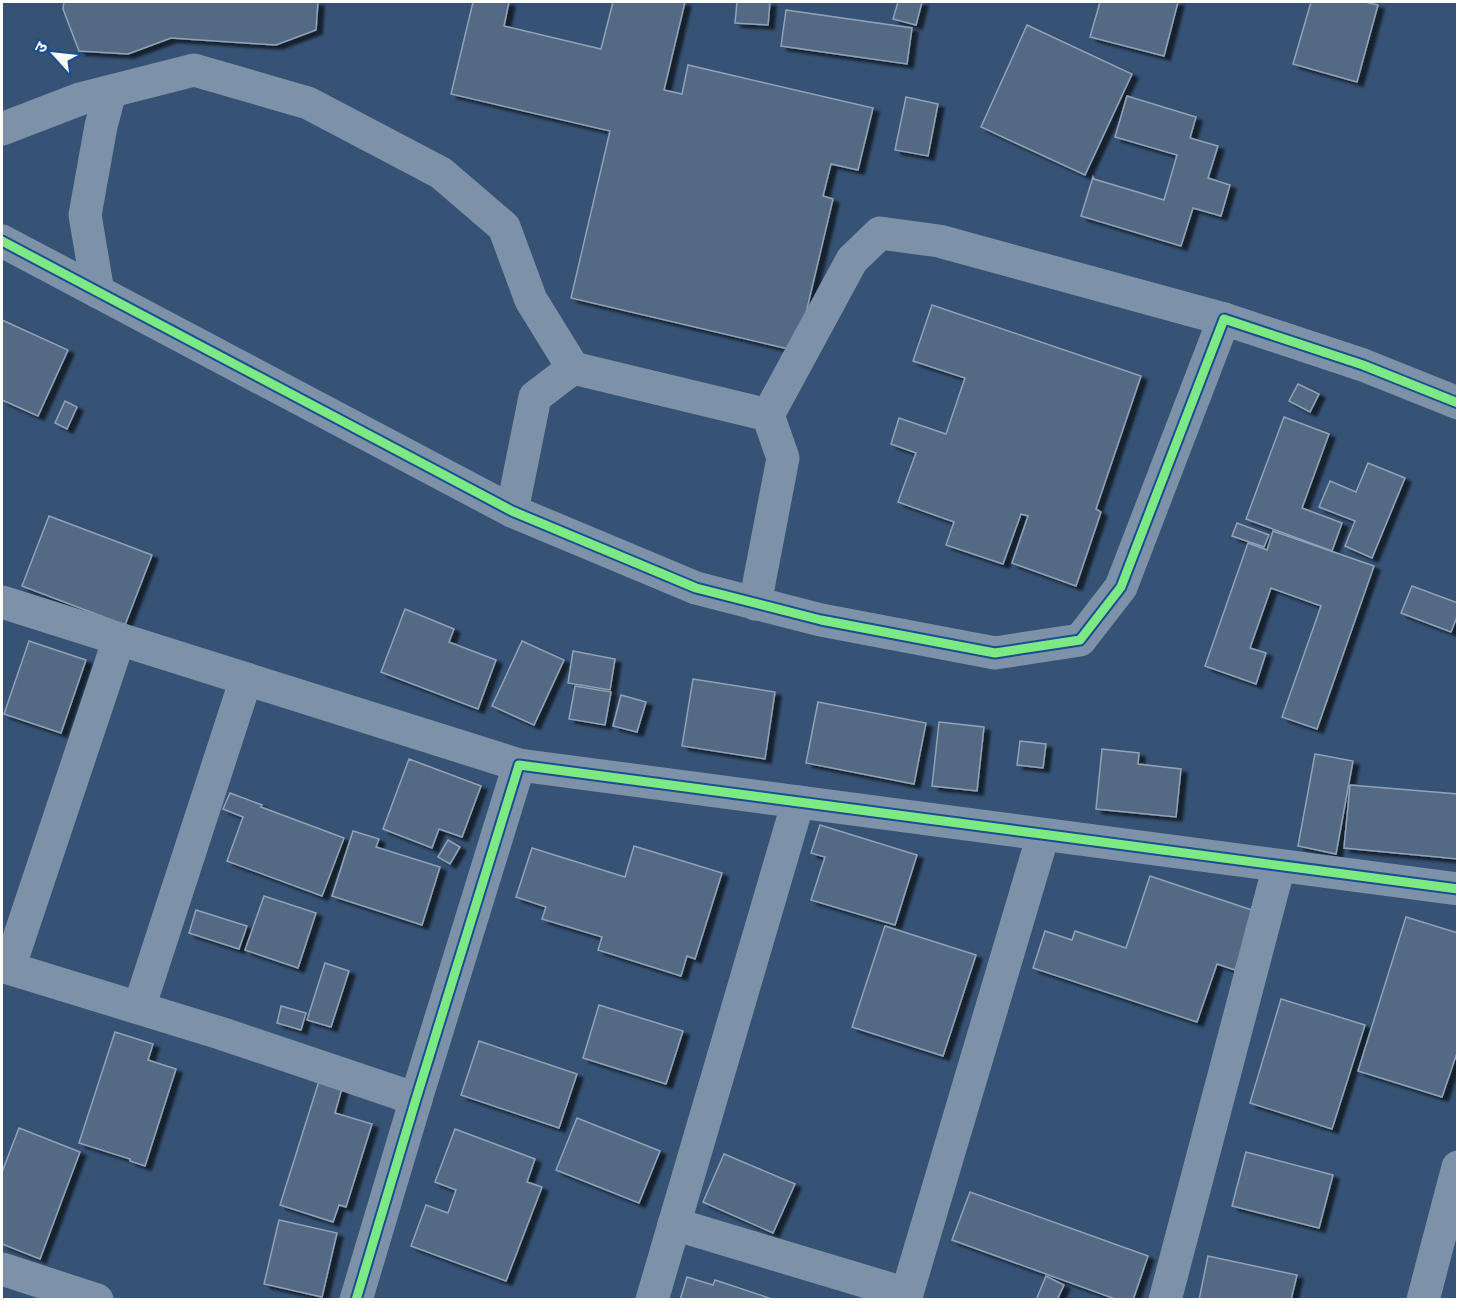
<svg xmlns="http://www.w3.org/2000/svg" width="1459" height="1301" font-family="Rubik,'Noto Sans Devanagari',sans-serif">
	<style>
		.building { fill: #526984; stroke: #92a2b6; stroke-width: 1.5; filter: url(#shadow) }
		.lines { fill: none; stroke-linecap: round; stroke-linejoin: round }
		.minor { stroke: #7d92a8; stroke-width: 33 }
		.cycleway-casing { stroke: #1b4f8f; stroke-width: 13 }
		.cycleway { stroke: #7ce984; stroke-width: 9 }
	</style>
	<defs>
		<filter id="shadow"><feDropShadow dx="6" dy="4" stdDeviation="1.5" flood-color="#0009"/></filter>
	</defs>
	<rect width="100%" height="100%" fill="#365274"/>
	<g class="building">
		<path d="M64,2H318L316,30L276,45L171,38L128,54L79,51L63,9Z"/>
		<path d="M473,2H509L504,26L601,49L613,2H685L664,90L682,94L688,65L873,108L858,170L831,164L823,196L833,199L797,351L571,298L610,131L451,94Z"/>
		<path d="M737,2H770L768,25L735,23Z"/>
		<path d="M898,2H922L916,25L893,19Z"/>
		<path d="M1100,2H1178L1164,56L1090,37Z"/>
		<path d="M1311,2H1365L1378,5L1357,82L1293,64Z"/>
		<path d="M786,10L912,28L907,64L781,46Z"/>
		<path d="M1027,25L1132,74L1085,175L981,127Z"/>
		<path d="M1127,96L1196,117L1190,138L1218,146L1208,178L1230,185L1221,216L1193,208L1181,246L1081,216L1093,177L1094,179L1164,200L1177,155L1115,137Z"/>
		<path d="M906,97L938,104L928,156L895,150Z"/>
		<path d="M932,305L1141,376L1096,509L1101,512L1076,586L1012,563L1028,516L1021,514L1003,564L946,545L954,522L898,502L916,453L891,444L899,418L946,434L965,378L913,361Z"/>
		<path d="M2,320L68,350L38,416L2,400Z"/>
		<path d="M1298,384L1319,394L1310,412L1289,401Z"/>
		<path d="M65,401L77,407L67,429L55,423Z"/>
		<path d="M1284,417L1329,434L1302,508L1342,523L1332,551L1246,519Z"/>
		<path d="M1368,463L1405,478L1372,558L1345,546L1355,521L1319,507L1330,481L1356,492Z"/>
		<path d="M49,516L152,555L125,625L22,586Z"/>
		<path d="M1237,523L1269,535L1264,547L1232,536Z"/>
		<path d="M1273,531L1374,566L1317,729L1282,717L1321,606L1271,588L1250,648L1266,653L1256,684L1205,666L1248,543L1267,550Z"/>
		<path d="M1412,586L1458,603V614L1451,632L1401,613Z"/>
		<path d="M405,609L454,629L449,642L496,660L478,709L381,672Z"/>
		<path d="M29,641L86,660L61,733L4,714Z"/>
		<path d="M522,641L564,660L534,725L492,706Z"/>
		<path d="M573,651L615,659L610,690L568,683Z"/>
		<path d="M693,679L775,692L765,759L682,746Z"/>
		<path d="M575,686L611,692L605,725L569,719Z"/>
		<path d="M621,695L646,702L637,732L613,726Z"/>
		<path d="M818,702L926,723L914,784L806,763Z"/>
		<path d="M939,722L984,727L977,791L932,786Z"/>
		<path d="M1020,741L1046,744L1043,768L1017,765Z"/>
		<path d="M1102,749L1139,753L1138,764L1181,769L1176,817L1096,809Z"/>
		<path d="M1315,754L1353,761L1336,854L1298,846Z"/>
		<path d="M409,759L481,786L462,837L439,829L432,848L383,829Z"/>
		<path d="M1350,785L1458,794V859L1344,848Z"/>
		<path d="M230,793L262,805L261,807L344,838L322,896L227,861L243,817L223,809Z"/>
		<path d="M820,825L917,855L895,925L811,900L825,857L811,853Z"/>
		<path d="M353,831L379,839L376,847L440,867L422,925L332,896Z"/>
		<path d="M448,840L460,847L450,864L438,857Z"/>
		<path d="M634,846L722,873L695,959L687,956L681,976L598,950L602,937L542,919L546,907L516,897L532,848L625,877Z"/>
		<path d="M1150,876L1255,911L1235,970L1217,964L1197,1022L1033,968L1045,931L1072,940L1075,931L1126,948Z"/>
		<path d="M264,896L316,913L298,968L245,950Z"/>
		<path d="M196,910L247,926L239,949L189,933Z"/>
		<path d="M1406,917L1458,933V1050L1442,1097L1358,1071Z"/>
		<path d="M885,926L976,955L943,1056L852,1027Z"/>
		<path d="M325,963L349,971L331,1027L307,1020Z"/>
		<path d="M1281,999L1365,1025L1332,1129L1250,1103Z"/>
		<path d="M599,1005L683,1031L666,1084L583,1058Z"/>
		<path d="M281,1006L306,1013L301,1030L277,1023Z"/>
		<path d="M115,1032L153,1044L148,1060L176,1069L145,1166L130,1161V1159L79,1143Z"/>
		<path d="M479,1041L577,1074L559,1128L461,1095Z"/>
		<path d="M319,1081L342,1088L335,1113L372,1124L346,1207L339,1205L333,1222L280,1205Z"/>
		<path d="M577,1118L660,1151L639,1203L556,1170Z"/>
		<path d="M19,1128L80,1152L40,1259L2,1244V1172Z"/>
		<path d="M455,1129L535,1159L527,1182L542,1187L506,1281L411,1246L426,1205L448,1213L456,1190L435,1182Z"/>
		<path d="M1246,1152L1333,1175L1319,1228L1232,1206Z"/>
		<path d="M724,1154L795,1184L773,1233L703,1202Z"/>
		<path d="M970,1192L1148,1256L1133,1300H1118L952,1240Z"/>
		<path d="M279,1220L337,1233L322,1297L264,1284Z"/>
		<path d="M1208,1256L1297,1275L1291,1300H1199Z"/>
		<path d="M1046,1276L1064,1285L1057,1300H1036Z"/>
		<path d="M687,1277L713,1285L715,1280L775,1300H680Z"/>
	</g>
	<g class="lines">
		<g class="minor">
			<path d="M2,129L80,99L194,70L308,103L441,173L504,227L531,300L573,368L768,415L852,260L880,233L939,241L1224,319"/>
			<path d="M2,241L512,511L696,588L821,620L995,653L1080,640L1121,587L1224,319L1363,365L1458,403"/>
			<path d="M98,292L85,215L101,126L110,92"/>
			<path d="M512,511L535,397L573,368"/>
			<path d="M2,602L519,765"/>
			<path d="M755,604L783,458L768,415"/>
			<path d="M2,966L220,1033L416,1099"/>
			<path d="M9,968L119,639"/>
			<path d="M139,1008L246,679"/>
			<path d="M674,1224L907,1294"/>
			<path d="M2,1269L97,1300"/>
			<path d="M356,1300L416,1099L519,765L1458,889"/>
			<path d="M652,1300L798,802"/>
			<path d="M905,1300L1043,835"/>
			<path d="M1165,1300L1279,866"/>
			<path d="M1423,1300L1458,1167"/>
		</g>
		<g class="cycleway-casing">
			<g id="cycleway">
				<path d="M2,241L512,511L696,588L821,620L995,653L1080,640L1121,587L1224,319L1363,365L1458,403"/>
				<path d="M356,1300L416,1099L519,765L1458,889"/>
			</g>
		</g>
		<use href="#cycleway" class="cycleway"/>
	</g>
	<rect width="1459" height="1301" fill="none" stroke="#ffffff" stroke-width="6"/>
	<g transform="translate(54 54) rotate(297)" stroke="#1b4f8f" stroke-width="4.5" paint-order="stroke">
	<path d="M0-4.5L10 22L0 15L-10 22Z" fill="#ffffff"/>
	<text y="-9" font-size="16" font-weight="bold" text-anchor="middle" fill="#ffffff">उ</text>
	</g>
</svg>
